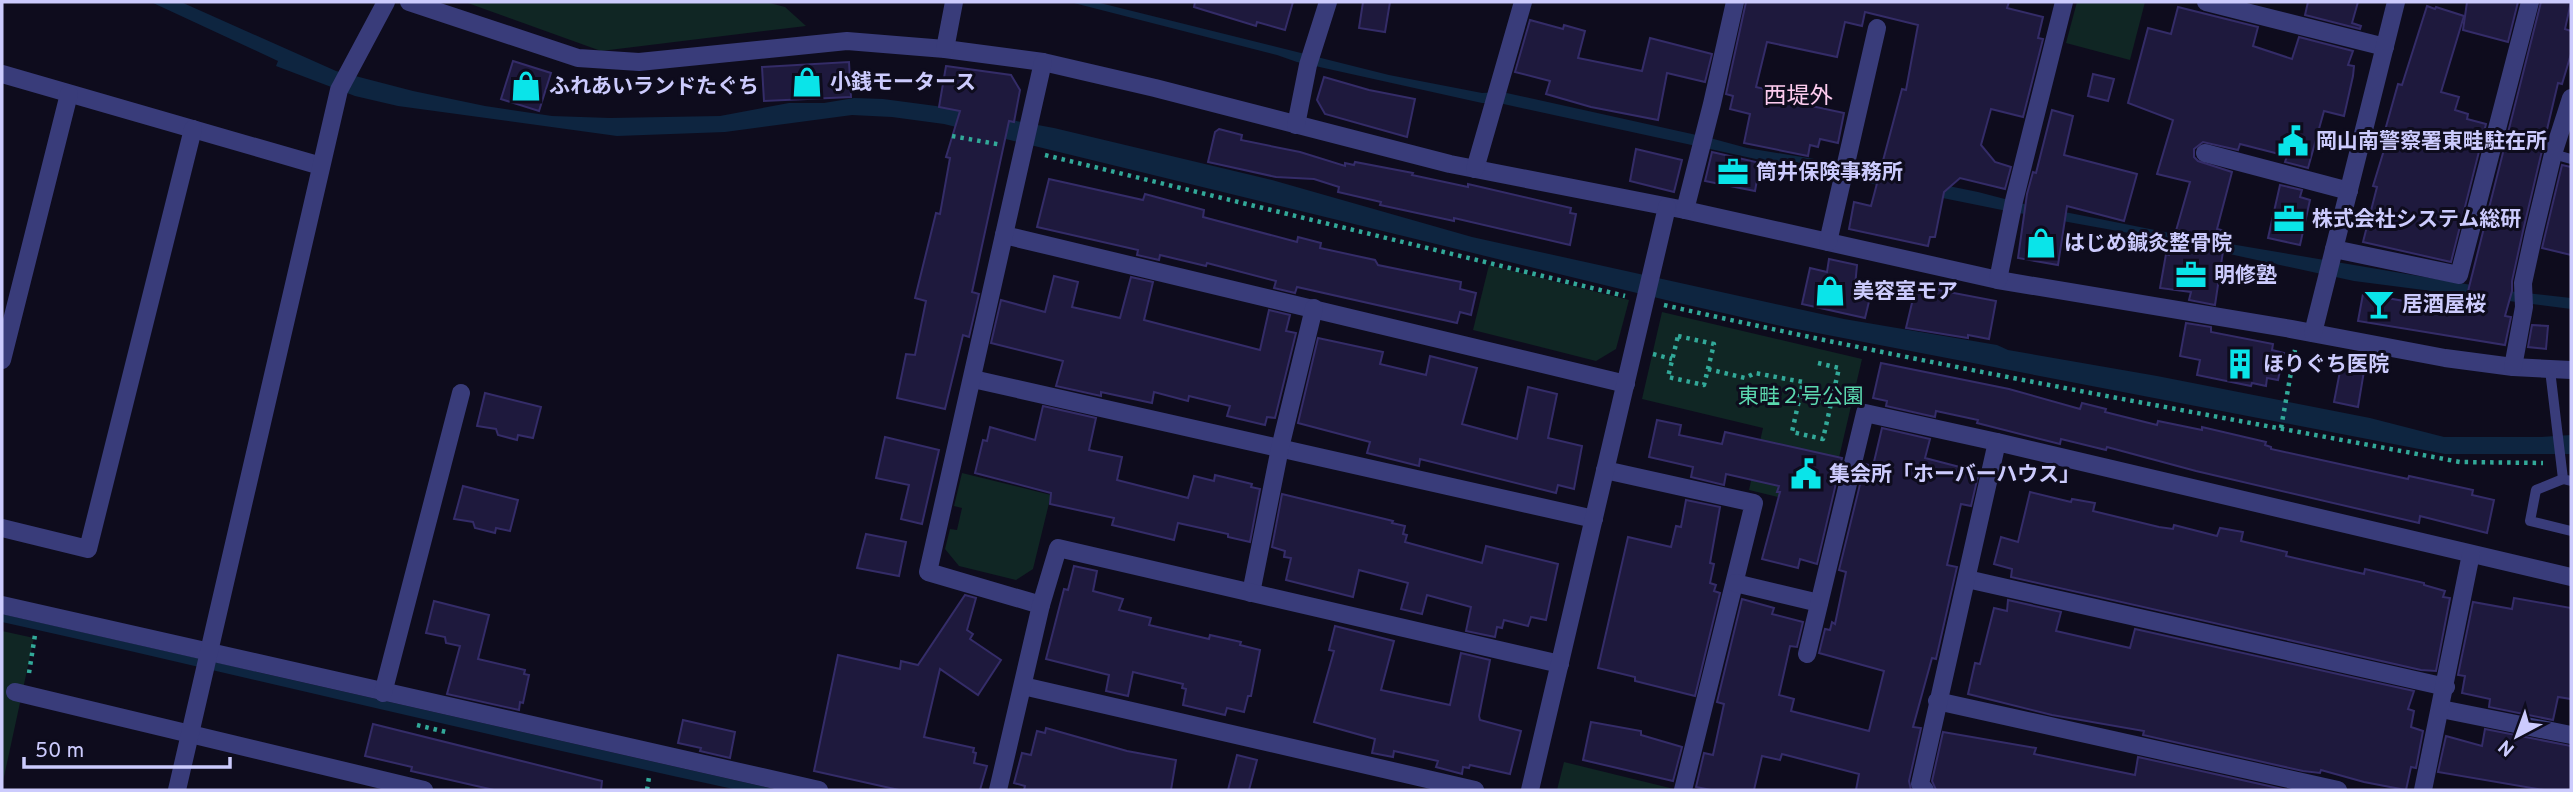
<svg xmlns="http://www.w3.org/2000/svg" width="2573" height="792" font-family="Overpass,'Noto Sans JP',sans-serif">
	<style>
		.green { fill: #102624 }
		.water { fill: #0e2540 }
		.building { fill: #1e193d; stroke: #342c68; stroke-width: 2 }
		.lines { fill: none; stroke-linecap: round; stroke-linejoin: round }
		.path { stroke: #32a999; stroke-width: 4.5; stroke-dasharray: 3.5 5; stroke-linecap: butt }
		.service { stroke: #393c7a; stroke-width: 10 }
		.minor { stroke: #393c7a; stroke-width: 18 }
		.labels { text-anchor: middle; stroke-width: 6; stroke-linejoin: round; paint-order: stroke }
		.poi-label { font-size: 21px; font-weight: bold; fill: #cccbfd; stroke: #0e0c1d; text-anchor: start }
		.park-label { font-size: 21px; fill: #5bd8af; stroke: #0e0c1d }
		.neighbourhood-label { font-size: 23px; fill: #fdccef; stroke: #0e0c1d }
	</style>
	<rect width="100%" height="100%" fill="#0e0c1d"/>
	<g class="green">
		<path d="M465,2H766L785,7L806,26L601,51Z"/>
		<path d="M2077,2H2145L2130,60L2066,43Z"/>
		<path d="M1489,265L1629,300L1616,349L1596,361L1473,330Z"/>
		<path d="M1662,312L1862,359L1827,509L1749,490L1763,428L1642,399Z"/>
		<path d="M962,473L1051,495L1033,569L1016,580L959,566L945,549L950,529L957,530L962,508L954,506Z"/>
		<path d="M2,631L34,638L2,786Z"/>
		<path d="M1564,762L1674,789V790H1557Z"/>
	</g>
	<g class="water">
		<path d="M151,2H181L336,71L413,91L485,106L552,116L610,118L720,116L789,103H824L854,98L883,99L936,106L1054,128L1272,180L1472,237L1844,319L1997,345L2008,350L2157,376L2370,418L2444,437H2541L2571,435V454H2445L1786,327L1670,301L944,124L892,117L852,115L725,132L617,136L398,106L355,96L276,66L278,61Z"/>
		<path d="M1070,2H1096L1389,75L1482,93L1502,92L1710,138L1747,148L1826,161L1978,192L2024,204L2195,238L2507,291L2571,298V309L2354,281L2151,237L2002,210L1829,175L1499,103H1482L1297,62L1277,55Z"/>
		<path d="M2,614L778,790H738C492,737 248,677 2,622Z"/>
	</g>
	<g class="building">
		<path d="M1195,2H1293L1285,30L1257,22L1256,26L1194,7Z"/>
		<path d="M1363,2H1390L1385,32L1359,28Z"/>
		<path d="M1746,2H2009L2007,8L2043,17L2038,38L2043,39L2023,117L1991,109L1981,145L1995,162L2011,167L2005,189L1960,178L1944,192L1935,237H1930L1928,246L1849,229L1854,202L1871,206L1902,89L1906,90L1918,25L1865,12L1862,26L1845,22L1837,57L1767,42L1756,87L1794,96L1793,102L1844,113L1838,143L1820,139L1818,147L1810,145L1808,156L1744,143L1750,114L1730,109L1733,96L1726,94Z"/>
		<path d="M2308,2H2358L2352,23L2361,26L2360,29L2305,15Z"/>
		<path d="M2467,2H2518L2508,42L2463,30Z"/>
		<path d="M2541,2H2571L2565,29L2571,31V54L2562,84L2558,83L2523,231L2512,281V291L2505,316L2511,317L2505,345L2358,321L2363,294L2463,311Z"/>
		<path d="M2427,6L2435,9L2436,7L2464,16L2441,92L2459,97L2455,110L2468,114L2467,119L2486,124L2451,262L2363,242L2377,187L2373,186L2384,150L2382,149L2386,135L2384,134L2398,84L2402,85Z"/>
		<path d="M2178,7L2258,27L2253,46L2292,59L2299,37L2353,51L2348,65L2354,66L2353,76L2344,116L2324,111L2308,168L2285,162L2287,156L2240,144L2238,150L2203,142L2194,149V157L2198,161L2232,172L2217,229L2226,231L2215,305L2189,300L2191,292L2160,288L2166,254L2169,255L2190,182L2157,174L2173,120L2128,103L2148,28L2171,34Z"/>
		<path d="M1530,20L1563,29L1564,25L1585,31L1578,58L1642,71L1650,38L1712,54L1705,82L1667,73L1658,120L1591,107L1546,94L1550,81L1515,72Z"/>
		<path d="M513,61L551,73L539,111L501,99Z"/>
		<path d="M849,62L851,97L764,101L762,67Z"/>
		<path d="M946,66L1011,75L1020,90L1014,122L1009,121L972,292L979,294L969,337L963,335L945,409L897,398L906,354L915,355L926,301L915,298L936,213L940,214L950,158L946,157L960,111L939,107Z"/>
		<path d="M2093,74L2114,79L2108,101L2088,96Z"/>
		<path d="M1324,77L1369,90L1415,99L1407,137L1325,114L1317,100Z"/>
		<path d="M2052,110L2073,116L2064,155L2137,174L2124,221L2067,206L2058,265L2018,258L2027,194L2033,172L2036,173Z"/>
		<path d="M1219,129L1242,135L1241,140L1300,152L1345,166V163L1354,165L1355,162L1413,173L1412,175L1468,187V184L1571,208L1570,213L1576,214L1570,245L1454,218V221L1380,205L1381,202L1338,192L1339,187L1314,179L1276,177L1208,162L1215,132Z"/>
		<path d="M1636,149L1682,160L1674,192L1630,181Z"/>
		<path d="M1712,152L1760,163L1755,191L1705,181Z"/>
		<path d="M2562,165L2571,167V255L2542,248Z"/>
		<path d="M1049,179L1143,200L1145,194L1204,210L1203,217L1297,242L1298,237L1321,243L1320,248L1375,260L1378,265L1461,282L1460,289L1476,293L1471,315L1460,312L1457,323L1297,287L1295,293L1274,288L1276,281L1207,263L1206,266L1160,255L1159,260L1137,255L1138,250L1037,227Z"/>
		<path d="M2280,185L2302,190L2300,197L2310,200L2300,245L2268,238Z"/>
		<path d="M1829,259L1857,265L1855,286L1872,289L1865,318L1802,304L1810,268L1827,272Z"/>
		<path d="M1054,276L1078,282L1072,307L1120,318L1131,277L1153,282L1144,320L1260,350L1269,310L1290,315L1286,331L1296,333L1275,418L1267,417L1265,425L1227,416L1230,406L1189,396L1188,401L1154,392L1152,403L1101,392V396L1056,386L1063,361L991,343L1001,300L1045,312Z"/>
		<path d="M1917,282L1939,287L1938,290L1996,301L1989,339L1968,335V338L1906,328Z"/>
		<path d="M2186,323L2211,327V332L2273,344L2272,350L2284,353L2278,380L2267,378L2266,386L2252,383L2251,386L2197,375L2200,360L2180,356Z"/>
		<path d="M2532,325L2548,326L2546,349L2528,347Z"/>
		<path d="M1318,338L1383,352L1380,364L1426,375L1430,356L1477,368L1462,424L1517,439L1528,387L1557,394L1548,438L1582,446L1574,489L1558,485L1556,493L1420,459L1419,466L1367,453L1370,442L1298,423Z"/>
		<path d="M1881,363L2009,389L2080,409L2082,403L2106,409L2105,412L2157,425L2158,421L2202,430V427L2266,442L2265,445L2271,447V449L2408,479L2409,476L2473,490L2472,495L2494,500L2487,533L2420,516L2419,523L2196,471L2107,447L2106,450L2061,439L2060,444L1977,423L1978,420L1936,411L1935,417L1886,406L1887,401L1873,398Z"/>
		<path d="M2341,366L2364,371L2358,407L2334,402Z"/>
		<path d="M485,393L541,407L533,438L518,435L517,440L498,435L496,429L477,426Z"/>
		<path d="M1043,406L1096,418L1089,450L1122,457L1117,480L1188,498L1194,476L1214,481L1215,475L1252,484L1251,487L1260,489L1250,542L1228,537V534L1178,523L1174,540L1112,525L1114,518L1050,504L1051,493L975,473L983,440L987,441L990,427L1035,440Z"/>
		<path d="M1657,420L1681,425L1679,435L1722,444L1725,432L1842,458L1817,564L1800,559L1798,568L1762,559L1780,492H1777L1779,486L1726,474L1724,485L1691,477L1693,467L1649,457Z"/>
		<path d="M1882,428L1930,439L1925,458L1979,472L1971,506L1961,504L1947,565L1957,567L1936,659L1932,658L1913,727L1921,728L1909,781L1911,790H1856L1859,774L1782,754L1780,760L1762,756L1754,790H1711L1696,787L1704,753L1713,755L1724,704L1717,702L1742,599L1774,608L1772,614L1803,622L1797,647L1790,646L1779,695L1794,699L1791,711L1869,731L1884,671L1819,653L1825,629L1830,630L1832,622L1835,624L1846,572L1839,570L1865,464L1873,466Z"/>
		<path d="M885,437L939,450L922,524L901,519L909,485L876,478Z"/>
		<path d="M463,486L518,500L510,531L496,528L495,533L475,528L473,522L454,519Z"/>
		<path d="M2030,492L2071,502L2072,499L2095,503L2093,511L2159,527L2173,529L2174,525L2217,536L2220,528L2243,532L2241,541L2287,552L2286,556L2364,574L2365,569L2424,583V585L2445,591L2443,597L2450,598L2436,671L2421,670L2011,577L2012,569L1994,564L2001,537L2018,542Z"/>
		<path d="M1282,494L1393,521L1392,523L1405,526L1403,534L1407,535L1405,542L1482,563L1486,546L1558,564L1546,620L1531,617L1528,626L1504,620L1502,628L1497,627L1495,637L1466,631L1471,607L1427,595L1422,614L1401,609L1408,583L1359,570L1353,597L1286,580L1291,558L1284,557L1285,551L1272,547Z"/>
		<path d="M1686,500L1720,507L1710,563L1714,564L1710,583L1716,585L1714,591L1720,593L1695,696L1635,681V677L1598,668L1628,537L1671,547L1676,526L1681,527Z"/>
		<path d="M866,534L906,542L899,576L857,568Z"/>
		<path d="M1074,566L1097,571L1093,591L1123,599L1119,610L1151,618L1149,625L1209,639L1210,635L1241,642L1240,645L1260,650L1251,696H1248L1244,712L1227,708L1225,715L1183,705L1186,689L1182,688L1183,684L1133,672L1128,696L1106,691L1109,675L1046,659L1064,589L1068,590Z"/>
		<path d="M965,595L976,598L967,630L973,634L970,639L1001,660L978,695L940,669L924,737L974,748L973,752L976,753L974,763L987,766L980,790H899L814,771L838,655L900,669L901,661L918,665Z"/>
		<path d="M2514,598L2571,608V699L2558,697L2553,720L2489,707L2490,699L2462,693L2465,676L2458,675L2473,602L2512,609Z"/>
		<path d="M2008,600L2061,612L2056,631L2130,648L2135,629L2414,691L2408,709L2414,711L2411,727L2423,731L2416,768L2411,767L2406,790L2364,782L2321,770L2320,773L2303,771L2143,735L2144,731L2052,715L1968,694L1975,663L1980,664L1994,608L2007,611Z"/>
		<path d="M434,601L489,615L478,659L525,670L524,674L529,675L523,703L520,702L519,710L447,694L460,646L446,643L445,637L426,633Z"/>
		<path d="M1335,626L1394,641L1381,690L1450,705L1461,653L1490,660L1479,716L1480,720L1521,731L1510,774L1470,765L1469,768L1463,767L1462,774L1436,767L1438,761L1394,751L1393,757L1372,753L1375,739L1314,722L1334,651L1329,650Z"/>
		<path d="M683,720L735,732L730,758L700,751L701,748L678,743Z"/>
		<path d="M1591,722L1641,731V735L1682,747L1673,781L1583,760Z"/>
		<path d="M373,724L602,781L601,790H494L411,771L412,767L365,756Z"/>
		<path d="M1046,728L1127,751L1176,760L1171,790H1024L1025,786L1014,783L1022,753L1031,755L1037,731L1045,733Z"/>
		<path d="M2485,729L2571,746V790H2544L2438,772L2446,736L2482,746Z"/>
		<path d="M1943,732L2036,748L2034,754L2135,775L2138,757L2287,790H1936L1932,781Z"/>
		<path d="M1237,755L1257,760L1249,790H1228Z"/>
	</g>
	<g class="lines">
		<g class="path">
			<path d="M952,136L1002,145"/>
			<path d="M1045,155L1625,296"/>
			<path d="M1664,305C1927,365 2194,412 2460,462L2543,463"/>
			<path d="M1678,336L1714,344L1704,385L1668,377Z"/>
			<path d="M1653,354L1672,359"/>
			<path d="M1708,369L1745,378L1755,373L1803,382L1792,432L1823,439L1839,368L1818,363"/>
			<path d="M1801,396L1830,403"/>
			<path d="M2281,428L2295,350"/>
			<path d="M29,673L35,635"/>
			<path d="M417,725L446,732"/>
			<path d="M647,790L649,777"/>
		</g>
		<g class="service">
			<path d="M2553,154L2571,159"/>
			<path d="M2550,370L2563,479L2571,481"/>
			<path d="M2563,479L2536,490L2530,521L2571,531"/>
		</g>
		<g class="minor">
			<path d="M409,2L578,58L639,62L847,41L945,49L1043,62L1155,88L1450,164L1685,210L1998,280L2291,329L2445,358L2513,367L2571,370"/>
			<path d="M2206,2L2385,47"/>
			<path d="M945,49L954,2"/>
			<path d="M2,74L321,166"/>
			<path d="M1296,125L1308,65L1328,2"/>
			<path d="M2205,153L2349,191"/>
			<path d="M1475,169L1523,2"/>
			<path d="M1685,210L1712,104L1735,2"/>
			<path d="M1004,235L1626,384"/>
			<path d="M1828,242L1877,28"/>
			<path d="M2334,249L2459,275L2530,2"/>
			<path d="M1998,280L2014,201L2064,2"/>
			<path d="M2313,333L2396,2"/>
			<path d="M2,360L69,94"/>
			<path d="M2513,367L2524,307L2523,283L2534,233L2553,154L2571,98"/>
			<path d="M973,379L1594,519"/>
			<path d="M1605,470L1754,503L1683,790"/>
			<path d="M2,528L88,549L193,129"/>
			<path d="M1967,579L2446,687"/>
			<path d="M1735,583L1819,603"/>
			<path d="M1251,593L1280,448L1314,308"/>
			<path d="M2,605C274,667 546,730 819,790"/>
			<path d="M1041,605L928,572L1043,62"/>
			<path d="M1807,654L1865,413L1997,442"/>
			<path d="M1023,686L1475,790"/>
			<path d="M15,692L424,790"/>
			<path d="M383,693L461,393"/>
			<path d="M1937,701L2338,790"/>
			<path d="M2441,709L2571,735"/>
			<path d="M177,790L339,90L386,2"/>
			<path d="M998,790L1041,605L1058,548L1560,664"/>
			<path d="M1530,790L1667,207"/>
			<path d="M1925,790L1920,784L1997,442L2571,577"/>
			<path d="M2423,790L2471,554"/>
		</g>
	</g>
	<defs>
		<g id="shop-bare" transform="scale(2.415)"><path d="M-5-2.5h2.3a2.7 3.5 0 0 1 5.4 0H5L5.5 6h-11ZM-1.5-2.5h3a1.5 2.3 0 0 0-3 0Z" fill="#0ae4e9" stroke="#0e0c1d" stroke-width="2.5" paint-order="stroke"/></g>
		<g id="civic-bare" transform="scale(2.415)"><path d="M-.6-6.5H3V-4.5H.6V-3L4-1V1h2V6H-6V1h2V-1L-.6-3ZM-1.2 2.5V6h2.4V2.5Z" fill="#0ae4e9" stroke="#0e0c1d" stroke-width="2.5" paint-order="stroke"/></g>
		<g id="office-bare" transform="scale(2.415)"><path d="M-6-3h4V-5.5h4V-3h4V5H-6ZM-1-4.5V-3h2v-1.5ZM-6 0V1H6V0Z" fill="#0ae4e9" stroke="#0e0c1d" stroke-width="2.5" paint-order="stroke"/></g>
		<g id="bar-bare" transform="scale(2.415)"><path d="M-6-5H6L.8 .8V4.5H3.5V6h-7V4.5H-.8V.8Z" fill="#0ae4e9" stroke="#0e0c1d" stroke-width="2.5" paint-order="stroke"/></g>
		<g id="building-bare" transform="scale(2.415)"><path d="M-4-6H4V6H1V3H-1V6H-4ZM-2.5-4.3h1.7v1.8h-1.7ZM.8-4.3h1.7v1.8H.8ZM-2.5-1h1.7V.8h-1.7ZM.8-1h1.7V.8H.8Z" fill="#0ae4e9" stroke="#0e0c1d" stroke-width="2.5" paint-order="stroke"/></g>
	</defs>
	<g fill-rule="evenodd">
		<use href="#shop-bare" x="807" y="82"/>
		<use href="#shop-bare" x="526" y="86"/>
		<use href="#civic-bare" x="2293" y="141"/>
		<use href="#office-bare" x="1733" y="172"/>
		<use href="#office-bare" x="2289" y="219"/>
		<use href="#shop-bare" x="2041" y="243"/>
		<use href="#office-bare" x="2191" y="275"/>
		<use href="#shop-bare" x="1830" y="291"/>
		<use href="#bar-bare" x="2379" y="304"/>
		<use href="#building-bare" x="2240" y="364"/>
		<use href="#civic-bare" x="1806" y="474"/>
	</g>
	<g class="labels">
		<g class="poi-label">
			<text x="830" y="89">小銭モータース</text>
			<text x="549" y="93">ふれあいランドたぐち</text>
			<text x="2316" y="148">岡山南警察署東畦駐在所</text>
			<text x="1756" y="179">筒井保険事務所</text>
			<text x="2312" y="226">株式会社システム総研</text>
			<text x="2064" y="250">はじめ鍼灸整骨院</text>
			<text x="2214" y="282">明修塾</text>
			<text x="1853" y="298">美容室モア</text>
			<text x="2402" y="311">居酒屋桜</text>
			<text x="2263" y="371">ほりぐち医院</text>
			<text x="1829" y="481">集会所「ホーバーハウス」</text>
		</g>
		<g class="park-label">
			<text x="1801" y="403">東畦２号公園</text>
		</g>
		<g class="neighbourhood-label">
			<text x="1798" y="103">西堤外</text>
		</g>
	</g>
	<rect width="2573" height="792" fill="none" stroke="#cccbfd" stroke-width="7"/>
	<g transform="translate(2517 736) rotate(221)" stroke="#0e0c1d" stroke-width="5" paint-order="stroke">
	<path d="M0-5L12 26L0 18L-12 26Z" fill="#cccbfd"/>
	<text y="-10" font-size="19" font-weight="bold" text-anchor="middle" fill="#cccbfd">N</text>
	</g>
	<path d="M24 757v10h206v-10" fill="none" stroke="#cccbfd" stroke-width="3.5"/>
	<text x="35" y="757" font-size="21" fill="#cccbfd" stroke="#0e0c1d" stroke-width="5" paint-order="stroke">50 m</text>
</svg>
